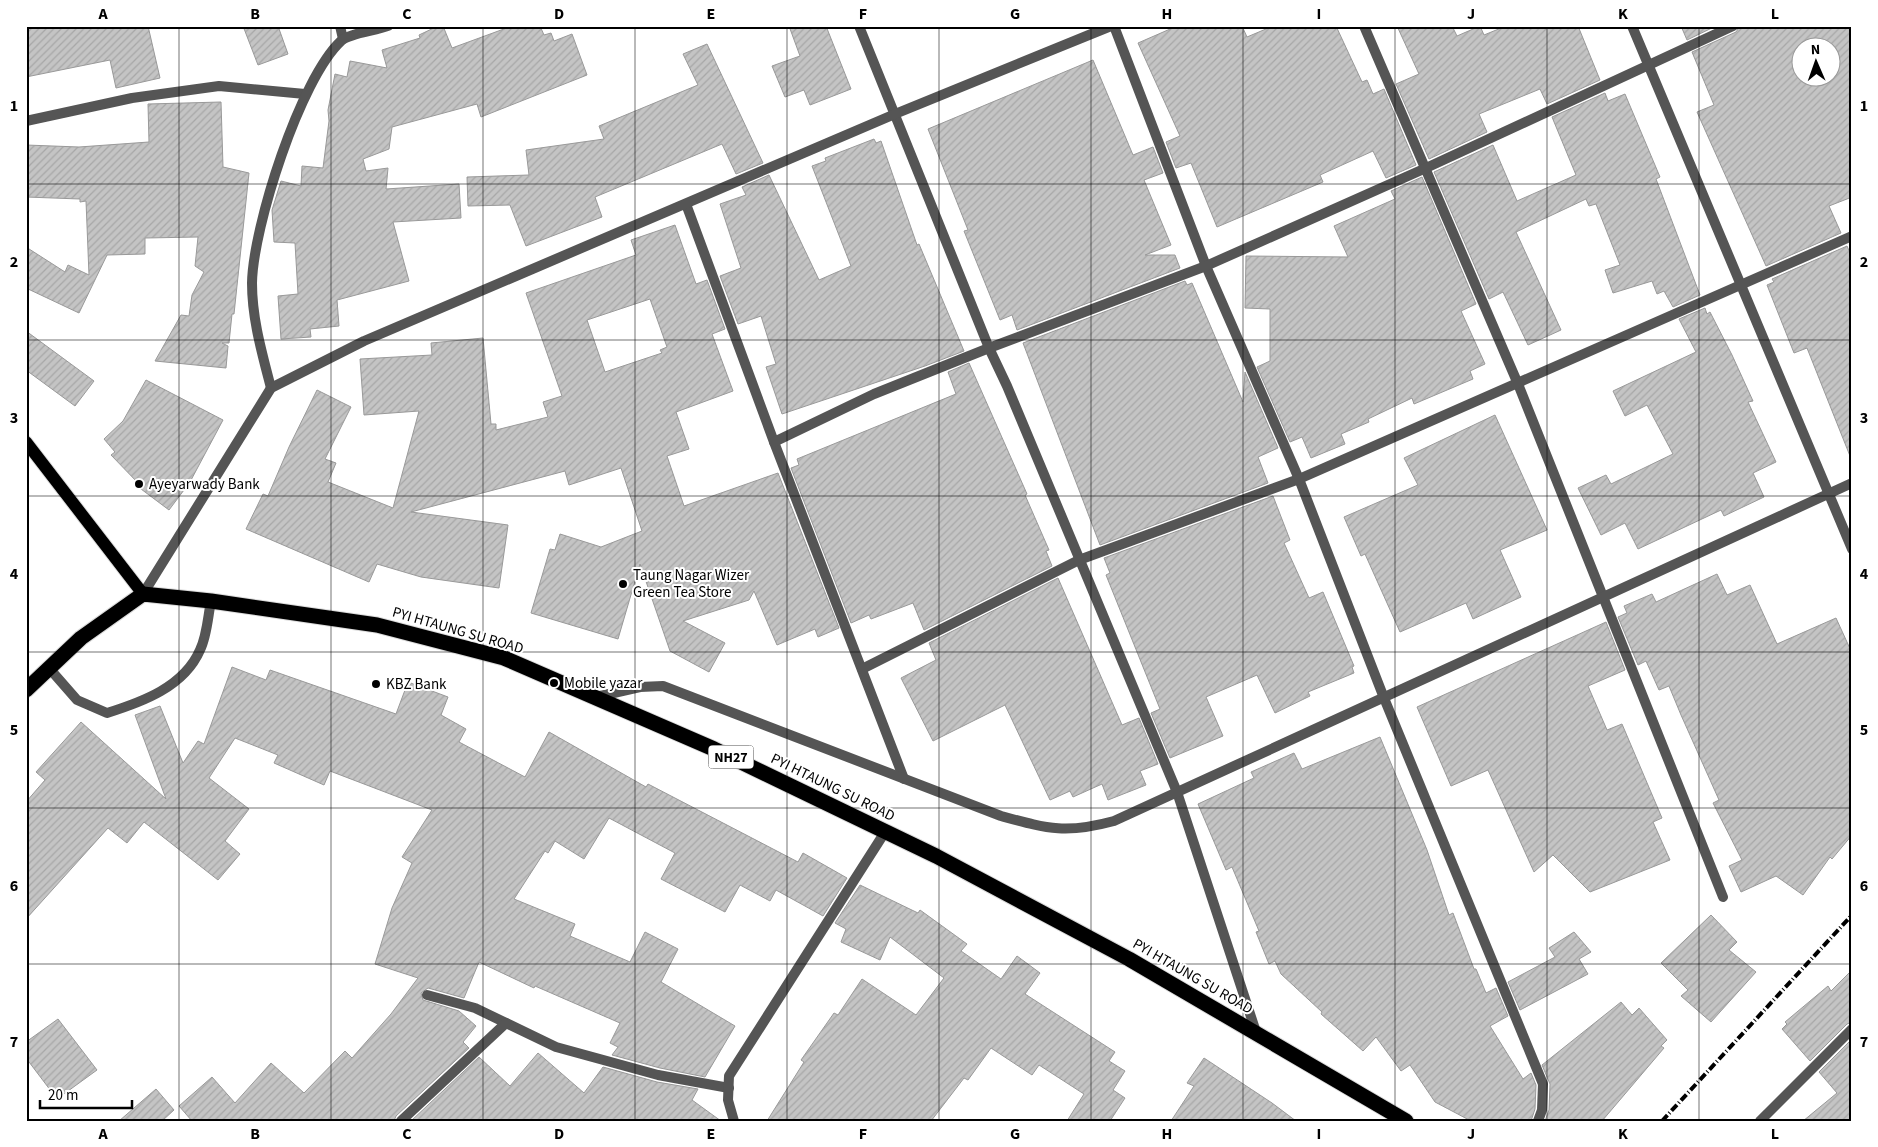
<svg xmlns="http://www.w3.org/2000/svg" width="1878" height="1147" font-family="'Source Sans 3',sans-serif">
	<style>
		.building { fill: url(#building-hatch); stroke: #999; fill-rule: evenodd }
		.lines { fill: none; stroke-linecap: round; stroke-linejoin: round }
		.primary-casing { stroke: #dbdbdb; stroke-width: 14 }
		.highway-casing { stroke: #dbdbdb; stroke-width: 17 }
		.lane { stroke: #555; stroke-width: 10 }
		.street { stroke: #555; stroke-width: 10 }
		.primary { stroke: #000; stroke-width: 12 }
		.highway { stroke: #000; stroke-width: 15 }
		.rail { stroke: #000; stroke-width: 4; stroke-dasharray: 8 2.5 1 2.5; stroke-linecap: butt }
		.grid { fill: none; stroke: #000; stroke-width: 1; stroke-opacity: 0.55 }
		.poi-dot { fill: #000; stroke: #fff; stroke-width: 2 }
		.labels { text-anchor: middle; stroke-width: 4; stroke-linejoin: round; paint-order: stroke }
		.shield { fill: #fff; stroke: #4c4c4c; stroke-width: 1 }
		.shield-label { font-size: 14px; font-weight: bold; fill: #000 }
		.poi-label { font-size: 15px; fill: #000; stroke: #fff; text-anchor: start }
		.street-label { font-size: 15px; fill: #000; stroke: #fff }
		.neatline { fill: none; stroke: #000; stroke-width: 2 }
		.grid-label { font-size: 16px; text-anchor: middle; font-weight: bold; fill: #000 }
	</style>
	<defs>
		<pattern id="building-hatch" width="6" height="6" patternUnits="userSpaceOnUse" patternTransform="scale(1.25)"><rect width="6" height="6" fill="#c4c4c4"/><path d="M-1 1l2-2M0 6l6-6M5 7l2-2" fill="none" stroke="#a7a7a7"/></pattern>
	</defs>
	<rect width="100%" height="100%" fill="#fff"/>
	<g class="building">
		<path d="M26,26H148L160,78L116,88L110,60L26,77Z"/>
		<path d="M243,26H278L288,54L258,65Z"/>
		<path d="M438,26H443L452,48L512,26H540L544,35L551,33L554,41L572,34L587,75L481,117L477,104L392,127L389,149L363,159L366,171L388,168L386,189L459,184L461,218L393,222L409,281L337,300L339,326L310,329L311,337L281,339L278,296L298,294L295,243L274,242L272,210L281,181L301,186L302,166L323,168L329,121L328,110L335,74L347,77L350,61L387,68L382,50L420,38L419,35Z"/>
		<path d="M789,26H826L851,89L810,105L804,90L785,97L772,66L800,56Z"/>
		<path d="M1177,26H1242L1247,37L1273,26H1336L1362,82L1367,80L1373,94L1384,89L1416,165L1386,178L1373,151L1320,175L1323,182L1217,227L1191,163L1176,168L1166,142L1180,136L1138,43Z"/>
		<path d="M1397,26H1452L1457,36L1480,26L1484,35L1506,26H1578L1600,80L1547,104L1540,89L1479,114L1487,132L1429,159L1396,84L1419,74Z"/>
		<path d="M1681,26H1716L1687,40Z"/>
		<path d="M1740,26H1852V197L1829,206L1841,233L1766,266L1697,112L1714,105L1692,52L1736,32ZM1800,48H1830V78H1800Z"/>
		<path d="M707,44L763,163L736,174L722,144L595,197L602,217L526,246L510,205L468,206L467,177L529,175L526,150L604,139L599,126L698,85L683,54Z"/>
		<path d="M1093,60L1133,155L1153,147L1163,173L1144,180L1171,245L1145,255H1175L1180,268L1017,330L1012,315L1000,320L964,231L968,230L928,129Z"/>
		<path d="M1605,93L1608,101L1625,94L1660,177L1656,179L1700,295L1673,307L1664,291L1657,294L1652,281L1613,293L1605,270L1620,265L1596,204L1589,206L1586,199L1516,232L1561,330L1528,345L1503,292L1489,299L1434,172L1493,145L1517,201L1576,175L1552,117Z"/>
		<path d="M221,102L223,167L249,173L234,314H232L229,343H222L228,346L226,368L155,361L181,315L189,316L192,295L204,272L195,266L198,237L145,238V254L107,255L79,313L26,288V247L65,272L68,265L89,275L86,201L80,202V199L26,197V145L79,147L149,142L148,104Z"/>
		<path d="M874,139L876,143L881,141L917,245L919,244L964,351L925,366L782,414L766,367L776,364L761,316L738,324L720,276L741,268L720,204L746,195L742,187L769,175L819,280L851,266L812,166L826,161L825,158Z"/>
		<path d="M1422,177L1476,304L1461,311L1485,364L1470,371L1473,379L1414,404L1412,398L1368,419L1369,422L1341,434L1345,444L1311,458L1302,437L1290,442L1257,367L1270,361V309L1245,308L1246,256L1348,257L1334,226L1395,199L1391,191Z"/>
		<path d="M675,225L696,284L707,280L725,329L712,334L733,391L676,412L689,449L667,456L684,506L778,473L839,628L818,637L815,629L777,645L754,591L749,600L683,621L725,643L709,672L670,651L640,564L618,639L531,613L550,549L555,550L560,534L601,547L642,531L621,468L569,485L565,471L411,512L508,525L499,588L421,577L377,564L369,582L246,529L263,494L268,496L289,447L317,390L351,407L325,459L336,463L328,482L393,508L419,411L364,415L360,359L432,355L431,343L483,338L491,424H496V430L548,417L543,402L562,396L526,293L636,255L631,240ZM650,299L667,347L660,350L662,353L605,372L587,320Z"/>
		<path d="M1847,246L1852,257L1850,456L1807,348L1794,353L1767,285L1774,282L1772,279Z"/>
		<path d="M1185,281L1187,285L1192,283L1243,402L1245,372L1278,448L1258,457L1268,483L1100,545L1023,343Z"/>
		<path d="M1705,308L1707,314L1710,312L1732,355L1753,401L1748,402L1776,462L1753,473L1764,497L1724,516L1721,510L1638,549L1625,523L1601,535L1578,488L1606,475L1611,484L1673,454L1647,405L1625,416L1613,391L1696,352L1679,319Z"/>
		<path d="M26,331L94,381L75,406L26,370Z"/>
		<path d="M969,363L1027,494L1025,495L1049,550L1046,551L1052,566L924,630L913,603L871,619L869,615L851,623L791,468L799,465L797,459L956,394L948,372Z"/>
		<path d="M146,380L223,420L190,482L169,510L137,486L139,484L111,455L115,452L104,439L123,421Z"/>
		<path d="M1495,415L1547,530L1500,550L1521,597L1473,619L1466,603L1400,632L1365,554L1361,556L1344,517L1418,485L1404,458Z"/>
		<path d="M1273,496L1290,540L1284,543L1309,598L1323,592L1354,666L1352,667L1354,673L1308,692L1310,696L1275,713L1257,675L1206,697L1223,736L1170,758L1151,713L1160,709L1106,575L1110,573L1104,558Z"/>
		<path d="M1717,574L1727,595L1750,585L1777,644L1836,618L1852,653V835L1832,859L1830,857L1803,895L1776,876L1741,892L1729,866L1742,860L1713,803L1719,800L1681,715L1669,686L1659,690L1646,661L1638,665L1618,617L1627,613L1624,606L1652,594L1656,602Z"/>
		<path d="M1058,578L1122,725L1139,718L1158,764L1140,771L1146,785L1108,800L1102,784L1073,797L1070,791L1050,800L1005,705L933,741L901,678L936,660L929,643Z"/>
		<path d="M1606,622L1625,670L1588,686L1607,730L1622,724L1662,818L1653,822L1670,860L1590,892L1553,855L1534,872L1488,770L1451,786L1417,707Z"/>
		<path d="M232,667L266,680L270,670L396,714L408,682L448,697L441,715L466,729L459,742L525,777L549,732L646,787L648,784L798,862L803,853L847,878L823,916L776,890L770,901L740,885L725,912L661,879L675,853L609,818L584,859L555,841L548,853L545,851L514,899L575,924L570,936L630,962L645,932L678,949L661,982L735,1026L705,1077L660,1068L612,1055L618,1047L610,1043L620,1023L535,986L534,988L479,962L464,998L428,988L421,993L423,1000L459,1011L476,1026L463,1042L469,1048L396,1116L394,1121H192L179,1106L212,1077L235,1103L271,1063L304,1093L345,1051L352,1058L391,1014L418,978L375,964L392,908L412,863L402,857L432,810L330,771L324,785L274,763L278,755L235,738L209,778L249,809L225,841L240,854L218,880L144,822L127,843L108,828L26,919V802L45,780L36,772L81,722L166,799L135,715L160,706L183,763L198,741L204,744Z"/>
		<path d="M1380,737L1427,850L1449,915L1453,913L1474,969H1476L1486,993L1496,988L1508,1016L1490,1026L1523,1079L1531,1073L1536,1085L1535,1109L1531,1121H1471L1435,1102L1410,1065L1401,1071L1376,1037L1363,1051L1321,1014L1322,1012L1281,974L1275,961L1269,964L1256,932L1259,931L1232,867L1226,870L1198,804L1254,778L1251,772L1294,753L1302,769Z"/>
		<path d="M860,885L918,913L920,910L967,944L961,951L1001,979L1017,956L1040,973L1025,994L1115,1052L1109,1061L1125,1071L1113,1090L1125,1098L1110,1121H1067L1084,1094L1039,1065L1032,1075L991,1048L968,1080L964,1078L931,1121H767L804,1062L801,1060L834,1013L838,1015L862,979L916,1015L944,978L890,937L880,960L841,942L846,929L835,923Z"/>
		<path d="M1711,915L1737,942L1729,950L1756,972L1711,1022L1681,996L1688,990L1661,963Z"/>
		<path d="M1574,932L1591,952L1579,959L1588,974L1520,1010L1508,982L1555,957L1549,948Z"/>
		<path d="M1852,970V1022L1847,1024L1810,1061L1782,1029L1787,1024L1785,1022L1828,986L1831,991Z"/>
		<path d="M1621,1002L1632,1015L1639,1008L1667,1040L1661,1046L1664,1048L1602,1121H1545L1549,1110L1550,1084L1542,1065Z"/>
		<path d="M58,1019L97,1070L57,1099L26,1058V1042Z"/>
		<path d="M1852,1039V1121H1803L1837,1093L1819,1072Z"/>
		<path d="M538,1053L584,1093L603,1067L657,1082L698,1089L692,1100L721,1121H411L479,1057L510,1086Z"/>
		<path d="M1204,1058L1272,1103L1296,1121H1171L1194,1086L1187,1083Z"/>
		<path d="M156,1089L174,1110L162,1121H119Z"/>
	</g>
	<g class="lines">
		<g class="primary-casing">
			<path id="primary" d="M26,442L143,594"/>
		</g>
		<g class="highway-casing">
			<path id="highway" d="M26,690L81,638L143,594L211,601L377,625L504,658L714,749L936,856L1129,959L1406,1121"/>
		</g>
		<path class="lane" d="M49,668L77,700L107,713C142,702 184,687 200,650C207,636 208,616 211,601"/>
		<g class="street">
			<path d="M340,26L343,39"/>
			<path d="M859,26L989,348L1007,386L1177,792L1256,1032"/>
			<path d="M1114,26L1206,266L1299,479L1384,698L1543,1084L1542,1110L1538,1121"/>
			<path d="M1364,26L1518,384L1723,897"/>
			<path d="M1632,26L1852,549"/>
			<path d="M26,121L132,98L219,86L305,94"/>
			<path d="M686,204L774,442L904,779"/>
			<path d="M271,388C262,353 252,319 252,283C253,227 300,79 341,41C350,33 376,31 388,26"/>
			<path d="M774,442L874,394L989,348L1206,266L1426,168L1733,26"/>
			<path d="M143,594L271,388L364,341L895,114L1111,26"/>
			<path d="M862,669L1079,560L1299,479L1852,236"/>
			<path d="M596,697L640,687L663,686L1001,816C1049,829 1066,834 1114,821L1852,483"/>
			<path d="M427,995L475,1008L556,1047L658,1075L729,1088"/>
			<path d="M401,1121L506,1023"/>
			<path d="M734,1121L728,1100L729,1076L885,832"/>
			<path d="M1760,1121L1852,1029"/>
		</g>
		<use href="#primary" class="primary"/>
		<use href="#highway" class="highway"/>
		<path class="rail" d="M1662,1121L1852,915"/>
	</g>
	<path class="grid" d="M179,26V1121M331,26V1121M483,26V1121M635,26V1121M787,26V1121M939,26V1121M1091,26V1121M1243,26V1121M1395,26V1121M1547,26V1121M1699,26V1121M26,184H1852M26,340H1852M26,496H1852M26,652H1852M26,808H1852M26,964H1852"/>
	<g class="poi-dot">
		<circle cx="139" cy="484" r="5"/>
		<circle cx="623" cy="584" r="5"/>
		<circle cx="554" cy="683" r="5"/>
		<circle cx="376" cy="684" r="5"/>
	</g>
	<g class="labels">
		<rect class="shield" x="708.5" y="745.5" width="45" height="23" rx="4"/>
		<g class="shield-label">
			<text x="731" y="762">NH27</text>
		</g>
		<g class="poi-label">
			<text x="149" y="489">Ayeyarwady Bank</text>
			<text x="633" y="580">Taung Nagar Wizer<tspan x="633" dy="17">Green Tea Store</tspan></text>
			<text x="564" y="688">Mobile yazar</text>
			<text x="386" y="689">KBZ Bank</text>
		</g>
		<g class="street-label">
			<text transform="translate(458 630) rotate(16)" y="5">PYI HTAUNG SU ROAD</text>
			<text transform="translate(833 787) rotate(26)" y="5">PYI HTAUNG SU ROAD</text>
			<text transform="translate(1193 976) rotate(30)" y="5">PYI HTAUNG SU ROAD</text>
		</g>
	</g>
	<rect width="1878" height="1147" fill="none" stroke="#ffffff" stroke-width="55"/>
	<g transform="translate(1816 62) rotate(358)"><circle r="24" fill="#ffffff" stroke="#999999"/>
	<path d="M0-4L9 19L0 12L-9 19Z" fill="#000000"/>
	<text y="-8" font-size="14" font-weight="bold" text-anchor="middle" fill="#000000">N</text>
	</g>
	<path d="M40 1100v8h92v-8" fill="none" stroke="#000000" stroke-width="2.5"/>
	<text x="48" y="1100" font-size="15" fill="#000000" stroke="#ffffff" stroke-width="4" paint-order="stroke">20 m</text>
	<rect x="28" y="28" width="1822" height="1092" class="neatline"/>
	<g class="grid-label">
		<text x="103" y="19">A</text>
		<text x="255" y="19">B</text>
		<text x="407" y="19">C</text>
		<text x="559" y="19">D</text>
		<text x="711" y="19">E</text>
		<text x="863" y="19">F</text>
		<text x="1015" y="19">G</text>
		<text x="1167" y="19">H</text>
		<text x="1319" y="19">I</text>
		<text x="1471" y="19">J</text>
		<text x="1623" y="19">K</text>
		<text x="1775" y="19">L</text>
		<text x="14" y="111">1</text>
		<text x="1864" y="111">1</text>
		<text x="14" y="267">2</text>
		<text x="1864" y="267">2</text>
		<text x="14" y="423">3</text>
		<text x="1864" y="423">3</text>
		<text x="14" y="579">4</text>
		<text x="1864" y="579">4</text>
		<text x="14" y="735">5</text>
		<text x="1864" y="735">5</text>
		<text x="14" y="891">6</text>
		<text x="1864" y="891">6</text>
		<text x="14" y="1047">7</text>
		<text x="1864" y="1047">7</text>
		<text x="103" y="1139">A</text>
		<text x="255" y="1139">B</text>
		<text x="407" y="1139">C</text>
		<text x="559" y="1139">D</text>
		<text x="711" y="1139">E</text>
		<text x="863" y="1139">F</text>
		<text x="1015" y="1139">G</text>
		<text x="1167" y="1139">H</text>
		<text x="1319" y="1139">I</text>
		<text x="1471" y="1139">J</text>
		<text x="1623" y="1139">K</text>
		<text x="1775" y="1139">L</text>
	</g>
</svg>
